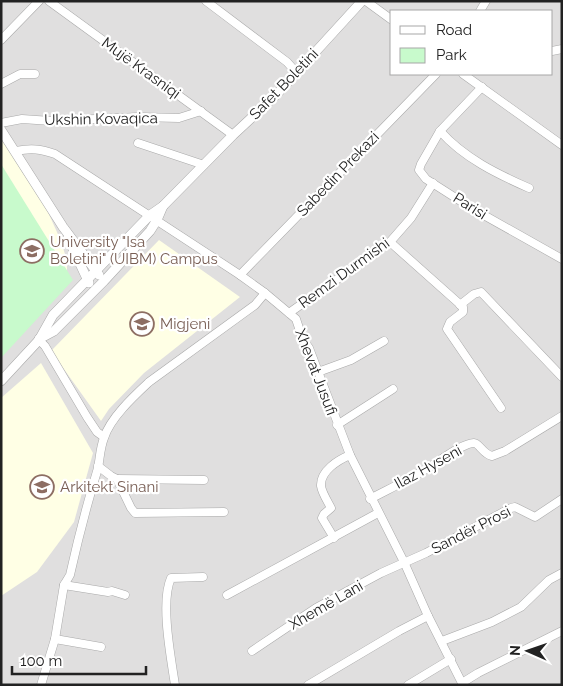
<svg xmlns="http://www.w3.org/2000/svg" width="563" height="686" font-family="Raleway,sans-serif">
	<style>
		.residential { fill: #e0dfdf; fill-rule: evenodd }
		.education { fill: #ffffe5 }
		.park { fill: #c8facc }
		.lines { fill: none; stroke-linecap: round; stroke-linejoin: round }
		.minor-casing { stroke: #a9a9a9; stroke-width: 9 }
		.tertiary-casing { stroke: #a9a9a9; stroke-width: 10 }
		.minor { stroke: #fff; stroke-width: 8 }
		.tertiary { stroke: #fff; stroke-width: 9 }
		.labels { text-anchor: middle; stroke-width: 4.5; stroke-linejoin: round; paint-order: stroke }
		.street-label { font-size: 15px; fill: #222; stroke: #fff }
		.education-label { font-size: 15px; fill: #785e54; stroke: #fff; text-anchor: start }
	</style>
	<rect width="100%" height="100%" fill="#f2efe9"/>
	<path class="residential" d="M1,1H562V685H1ZM392,11H552V74H392Z"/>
	<g class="education">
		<path d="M1,138L43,201L61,241L67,261V273L1,352Z"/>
		<path d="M159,240L240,297L144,373L109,409L101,421L51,351Z"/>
		<path d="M41,363L93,453L74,522L37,572L1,596V398Z"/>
	</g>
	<path class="park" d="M1,164L73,280L1,358Z"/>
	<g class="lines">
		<g class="minor-casing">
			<g id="minor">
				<path d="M49,1L233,135"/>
				<path d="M206,1L287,62L296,72"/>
				<path d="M366,1L392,20"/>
				<path d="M480,11L486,1"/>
				<path d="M1,40L39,1"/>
				<path d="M552,51L562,49"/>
				<path d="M463,74L562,145"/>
				<path d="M1,84L20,74H35"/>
				<path d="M482,87L440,131L421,164L419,170L426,179L473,209L562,259"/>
				<path d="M1,123L22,119L51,121L139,117L179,118L201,111"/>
				<path d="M440,131C464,158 497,174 529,188"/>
				<path d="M138,143L204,165"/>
				<path d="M16,151C31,148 41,149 55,154L240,275L265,293L296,319L303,340L309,348L350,455L404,562L428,616L463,685"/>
				<path d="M390,242L463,307V312L450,322L447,329L501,408"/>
				<path d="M240,275L436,74"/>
				<path d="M460,305L474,294L481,292L562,377"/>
				<path d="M289,313L390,242L411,218L433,183"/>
				<path d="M39,340L45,346L87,417L97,432L104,437"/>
				<path d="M318,372L351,360L384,341"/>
				<path d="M337,425L393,389"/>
				<path d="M98,466L111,476L117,479L131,508L135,513L224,512"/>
				<path d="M117,479L204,480"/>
				<path d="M370,499C389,489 408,480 426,469C437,463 462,443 474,443C479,443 483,454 492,456L505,451L562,416"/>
				<path d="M334,538L322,518L324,514L331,508C328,502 322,493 321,486C320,471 338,460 350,455"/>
				<path d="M64,585L108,592L112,591L125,595"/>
				<path d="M227,595L378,513"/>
				<path d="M55,639L101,647"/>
				<path d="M442,641L492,622L521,607L549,580L562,573"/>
				<path d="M252,651L316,608L381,573L426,553L511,508L515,507L535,517L562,499"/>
				<path d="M462,683L478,673L562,631"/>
				<path d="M41,685L55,639L64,585L70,575C78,539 87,504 98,468C100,458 100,448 104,438C110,418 134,396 149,382L255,305L265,293"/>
				<path d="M175,685C171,658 160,602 171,578L203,577"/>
				<path d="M308,685L399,631L428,616"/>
				<path d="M408,685L451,659"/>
			</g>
		</g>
		<g class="tertiary-casing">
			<g id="tertiary">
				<path d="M1,130L63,227L99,275"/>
				<path d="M68,238L89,283"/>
				<path d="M39,339L54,331L104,281L150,231L157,220L163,206"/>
				<path d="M1,381L39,340L53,315L150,215L163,206L233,135L277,94L362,1"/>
			</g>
		</g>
		<use href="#minor" class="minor"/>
		<use href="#tertiary" class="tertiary"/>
	</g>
	<defs>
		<g id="university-ring" transform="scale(1.25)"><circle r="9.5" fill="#fff" stroke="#8d6e63" stroke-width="1.5"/><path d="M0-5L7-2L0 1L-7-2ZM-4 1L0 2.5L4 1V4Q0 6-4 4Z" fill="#8d6e63"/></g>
		<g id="school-ring" transform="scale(1.25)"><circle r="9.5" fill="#fff" stroke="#8d6e63" stroke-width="1.5"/><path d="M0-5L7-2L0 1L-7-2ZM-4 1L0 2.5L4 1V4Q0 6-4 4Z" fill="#8d6e63"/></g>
	</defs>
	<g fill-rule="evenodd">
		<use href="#university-ring" x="32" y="251"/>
		<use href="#school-ring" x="142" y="324"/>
		<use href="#school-ring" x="42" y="487"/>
	</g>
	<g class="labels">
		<g class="street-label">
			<text transform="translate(141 68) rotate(36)" y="5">Mujë Krasniqi</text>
			<text transform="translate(284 84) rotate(-46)" y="5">Safet Boletini</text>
			<text transform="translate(101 119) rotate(-1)" y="5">Ukshin Kovaqica</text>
			<text transform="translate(338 174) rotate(-46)" y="5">Sabedin Prekazi</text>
			<text transform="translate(470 206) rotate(32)" y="5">Parisi</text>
			<text transform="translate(344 273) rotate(-36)" y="5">Remzi Durmishi</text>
			<text transform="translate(316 372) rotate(69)" y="5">Xhevat Jusufi</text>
			<text transform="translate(428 467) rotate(-29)" y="5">Ilaz Hyseni</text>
			<text transform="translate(471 530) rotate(-27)" y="5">Sandër Prosi</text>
			<text transform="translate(326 605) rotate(-30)" y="5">Xhemë Lani</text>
		</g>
		<g class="education-label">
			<text x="50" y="247">University "Isa<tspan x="50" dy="17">Boletini" (UIBM) Campus</tspan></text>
			<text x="160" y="329">Migjeni</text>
			<text x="60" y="492">Arkitekt Sinani</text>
		</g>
	</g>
	<rect width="563" height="686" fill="none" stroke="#222222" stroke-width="5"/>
	<rect x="390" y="10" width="162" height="65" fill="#ffffff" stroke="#a7a7a7"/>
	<rect x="400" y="26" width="25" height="8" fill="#ffffff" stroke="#a7a7a7"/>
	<text x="436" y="35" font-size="15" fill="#222222">Road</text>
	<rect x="400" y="48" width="25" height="15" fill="#c8facc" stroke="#a7a7a7"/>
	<text x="436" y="60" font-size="15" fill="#222222">Park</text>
	<g transform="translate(528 651) rotate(272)" stroke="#ffffff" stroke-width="4" paint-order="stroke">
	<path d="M0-4L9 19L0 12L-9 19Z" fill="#222222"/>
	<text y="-8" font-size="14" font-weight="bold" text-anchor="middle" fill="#222222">N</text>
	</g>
	<path d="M12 666v8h134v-8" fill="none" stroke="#222222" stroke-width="2.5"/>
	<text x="20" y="666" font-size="15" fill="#222222" stroke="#ffffff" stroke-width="4" paint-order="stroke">100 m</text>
</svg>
